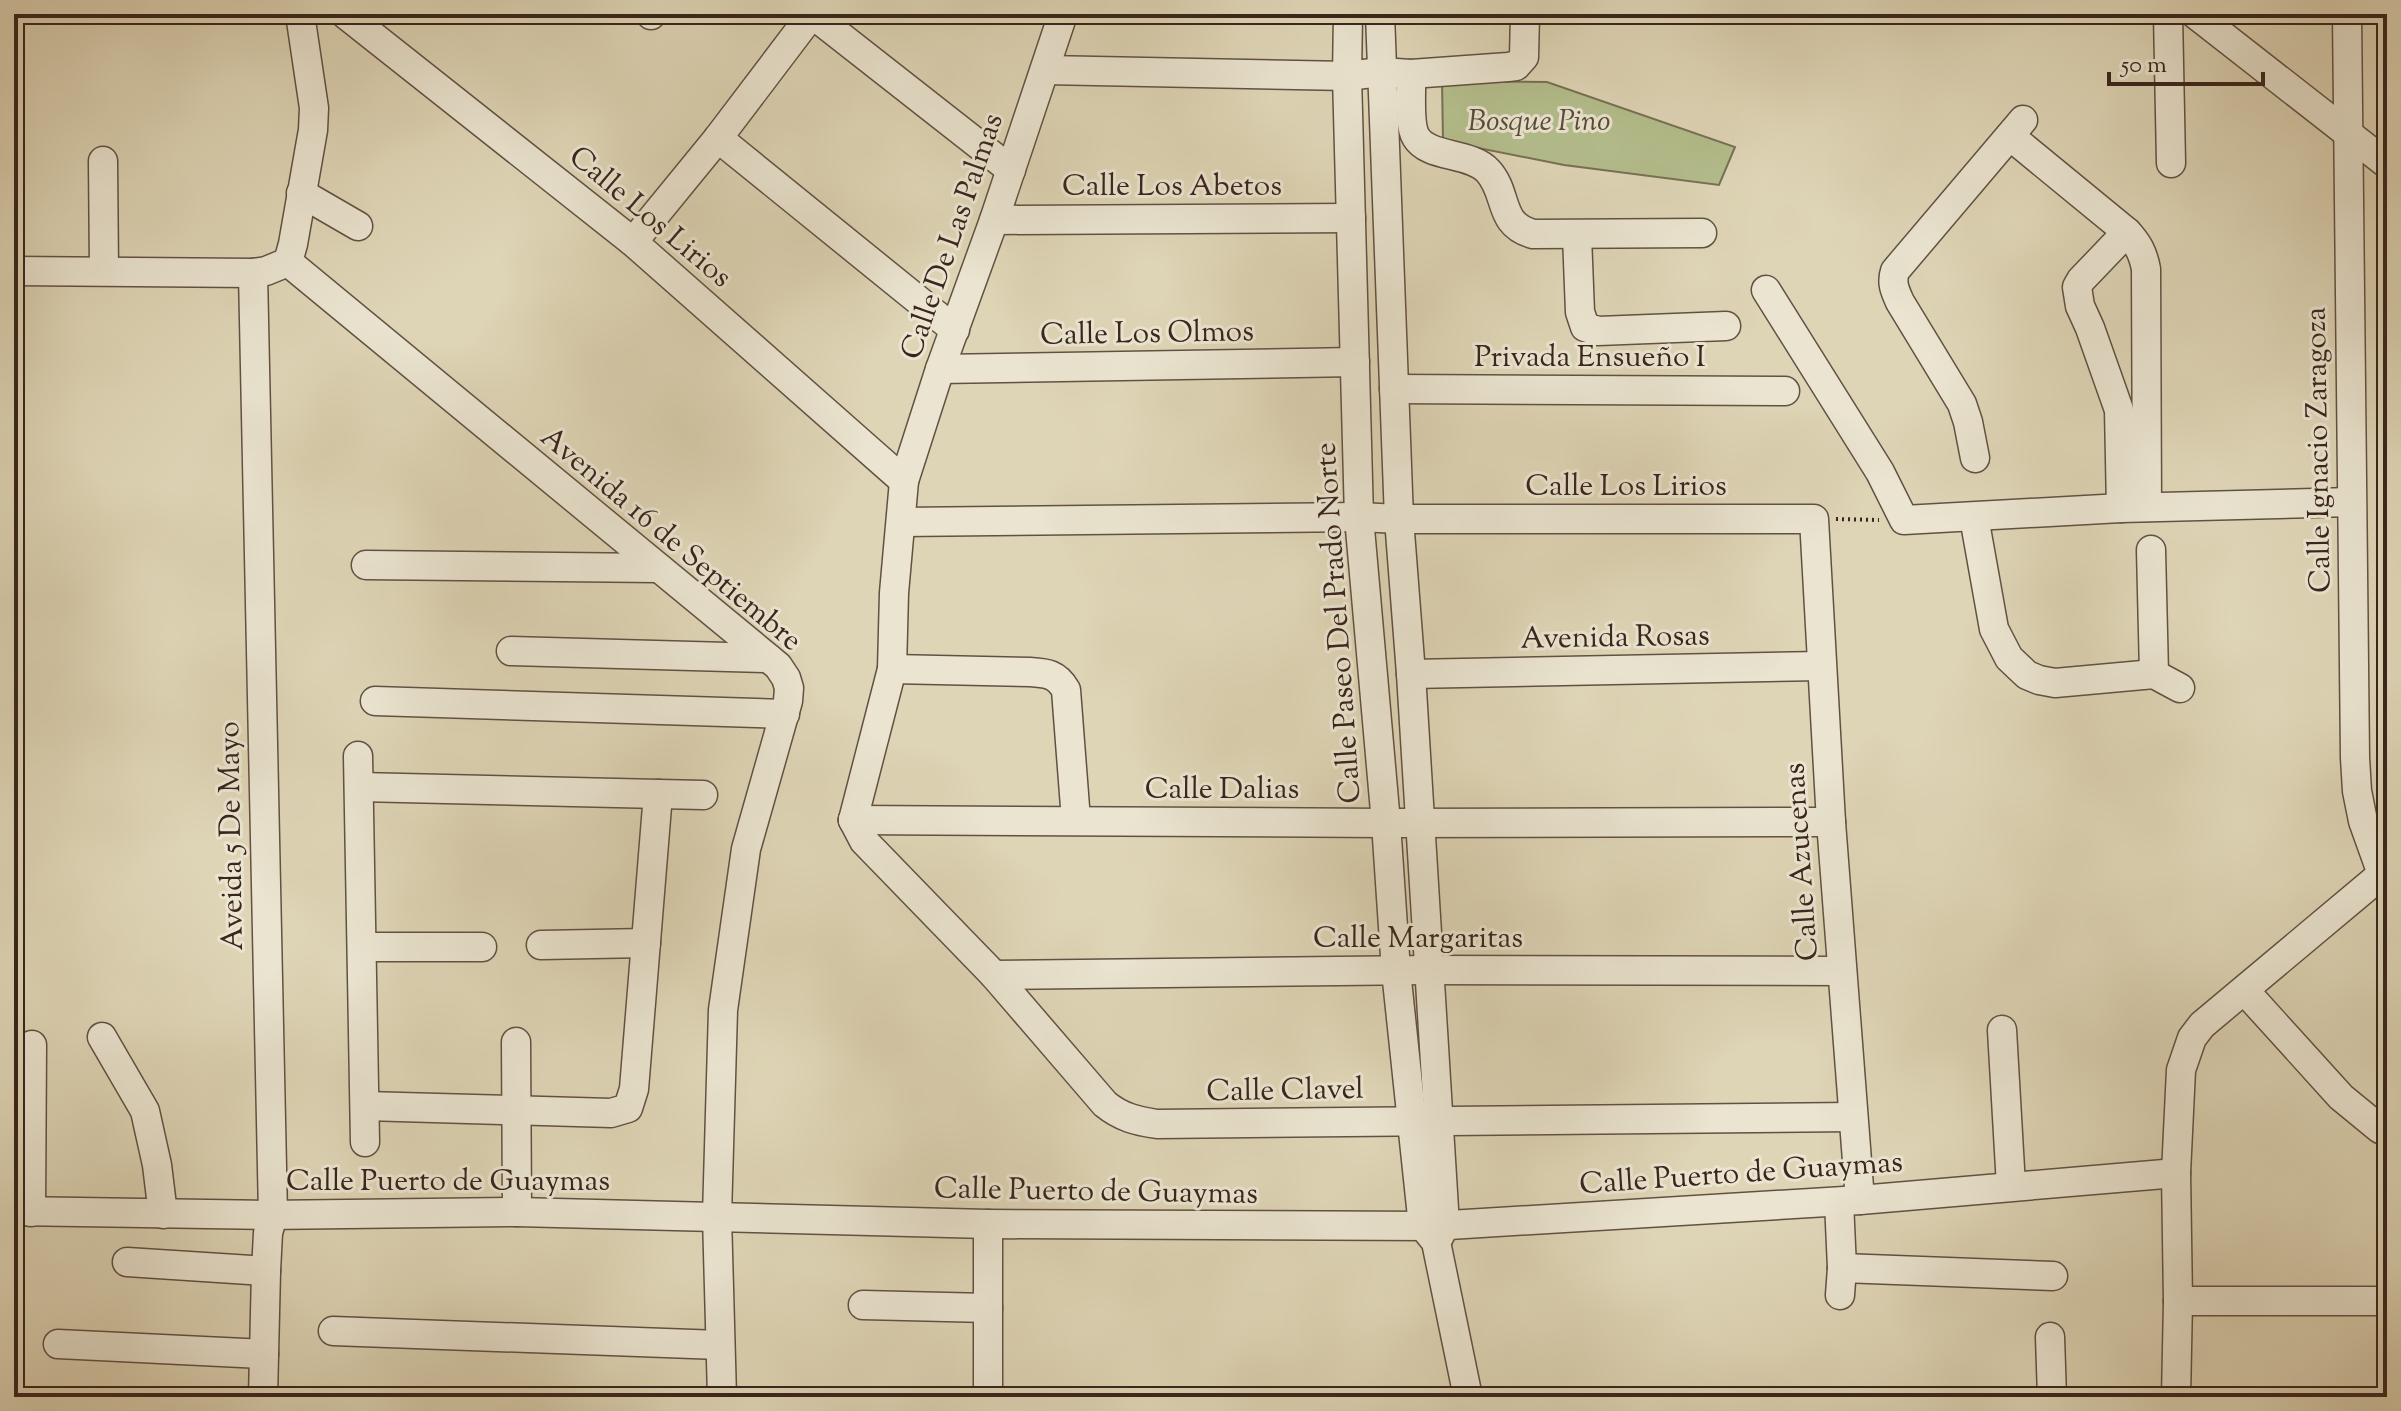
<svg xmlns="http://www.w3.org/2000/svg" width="2401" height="1411" font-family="'Sorts Mill Goudy',serif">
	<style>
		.green { fill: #b4bd8c; stroke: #767154; stroke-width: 2 }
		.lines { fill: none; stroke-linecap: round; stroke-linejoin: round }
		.minor-casing { stroke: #625143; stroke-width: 31 }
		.path { stroke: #39251d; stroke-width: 4; stroke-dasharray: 2 4; stroke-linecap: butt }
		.minor { stroke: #eae4d0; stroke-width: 28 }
		.labels { text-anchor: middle; stroke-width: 6; stroke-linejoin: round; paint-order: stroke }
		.park-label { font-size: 30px; font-style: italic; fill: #584b39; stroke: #eae4d0 }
		.street-label { font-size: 30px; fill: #39251d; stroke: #eae4d0 }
	</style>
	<rect width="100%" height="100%" fill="#ded5b6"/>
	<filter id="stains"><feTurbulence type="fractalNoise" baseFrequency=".0025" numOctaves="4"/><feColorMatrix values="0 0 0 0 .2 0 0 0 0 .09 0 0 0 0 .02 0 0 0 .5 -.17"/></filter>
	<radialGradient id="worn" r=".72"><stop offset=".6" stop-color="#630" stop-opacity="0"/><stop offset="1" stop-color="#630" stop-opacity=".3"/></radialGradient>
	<path class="green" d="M1442,81L1547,82L1735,147L1719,185L1564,165L1443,141Z"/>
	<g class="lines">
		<g class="minor-casing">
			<g id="minor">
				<path d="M345,14L633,242L904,481"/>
				<path d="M650,14L651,15"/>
				<path d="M812,14L1011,170"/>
				<path d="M1348,14L1347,76L1359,517L1386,823L1396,971L1423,1226L1436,1242L1468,1397"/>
				<path d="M1380,14L1399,519L1411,674L1445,1225L1437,1241"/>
				<path d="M2168,14L2171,163"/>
				<path d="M2195,14L2387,164"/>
				<path d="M2347,14L2355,758L2357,791L2363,821L2382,874L2387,881"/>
				<path d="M1045,70L1347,76L1381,72L1411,74L1508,67L1516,66L1524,57L1525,14"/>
				<path d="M1411,74C1412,90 1408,124 1416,137C1428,158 1471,152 1488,171C1509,194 1497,224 1533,234L1702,233"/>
				<path d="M2010,136L2127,232C2138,244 2143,253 2146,269L2147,507"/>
				<path d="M718,138L955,330"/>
				<path d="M103,161L104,271"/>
				<path d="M301,193L358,226"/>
				<path d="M994,220L1351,218"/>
				<path d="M1577,236L1580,312L1585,327L1598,331L1726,326"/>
				<path d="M633,242L718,138L812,14"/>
				<path d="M288,262L778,666L786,678L789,688L788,701L746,849L723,1010L717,1216L722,1397"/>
				<path d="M14,271L253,273L266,271L288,262L293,244L313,130L314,108L300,14"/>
				<path d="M253,273L273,1215L268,1233L266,1271L263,1397"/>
				<path d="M1766,290L1880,472L1904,520L2121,508L2351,502"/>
				<path d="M940,369L1355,362"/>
				<path d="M1394,389L1785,391"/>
				<path d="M1975,458L1968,422L1962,404L1900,302C1895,291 1891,283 1895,271L2023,120"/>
				<path d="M2121,508L2119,410L2090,328L2080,306L2077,287L2081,280L2127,232"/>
				<path d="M1974,517L1994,629L2009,658L2027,675L2039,680L2055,683L2154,674L2180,688"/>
				<path d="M901,522L1359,517L1399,519H1814L1831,822L1860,1200"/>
				<path d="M2151,550L2154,674"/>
				<path d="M366,565L659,568"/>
				<path d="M511,651L768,658"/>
				<path d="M892,669L1030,672C1047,673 1057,674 1066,690L1076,820"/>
				<path d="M1411,674L1821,666"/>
				<path d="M375,701L785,714"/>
				<path d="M358,756L365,1142"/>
				<path d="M359,787L703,795"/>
				<path d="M853,820L864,841L994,975L1105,1104C1121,1117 1136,1121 1157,1124L1852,1117"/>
				<path d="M853,820L1386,823L1831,822"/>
				<path d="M853,820L892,669L894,593L904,481L940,369L994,220L1063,14"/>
				<path d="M541,945L646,943"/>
				<path d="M362,947H482"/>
				<path d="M994,975L1428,970L1842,971"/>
				<path d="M2245,991L2341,1097L2380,1129"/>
				<path d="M2002,1030L2011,1186"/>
				<path d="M102,1037L145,1111L157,1165L163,1214"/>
				<path d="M516,1042L517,1212"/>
				<path d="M365,1106L611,1113L628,1108L634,1089L658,794"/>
				<path d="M1839,1202L1842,1268L1840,1295"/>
				<path d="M14,1211L266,1215L517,1212L988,1224L1433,1226L1860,1200L2176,1173"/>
				<path d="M31,1212L32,1045"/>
				<path d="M988,1224V1397"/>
				<path d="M127,1262L266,1271"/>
				<path d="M1842,1268L2053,1276"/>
				<path d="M2178,1301H2387"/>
				<path d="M863,1305L988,1308"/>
				<path d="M333,1331L720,1345"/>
				<path d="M2050,1337L2052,1397"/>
				<path d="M58,1344L264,1354"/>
				<path d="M2176,1397L2178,1301L2176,1173L2181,1070L2192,1038L2202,1025L2387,870"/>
			</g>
		</g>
		<path class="path" d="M1836,519L1879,520"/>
		<use href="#minor" class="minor"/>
	</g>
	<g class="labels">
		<g class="park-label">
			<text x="1539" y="130">Bosque Pino</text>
		</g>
		<g class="street-label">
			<text x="1172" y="195">Calle Los Abetos</text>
			<text transform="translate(651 216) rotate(40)" y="10">Calle Los Lirios</text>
			<text transform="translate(951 236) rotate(-71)" y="10">Calle De Las Palmas</text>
			<text transform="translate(1147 332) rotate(-1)" y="10">Calle Los Olmos</text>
			<text x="1590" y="366">Privada Ensueño I</text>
			<text transform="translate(2317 450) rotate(-91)" y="10">Calle Ignacio Zaragoza</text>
			<text x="1626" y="495">Calle Los Lirios</text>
			<text transform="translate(672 538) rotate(40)" y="10">Avenida 16 de Septiembre</text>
			<text transform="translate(1337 623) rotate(-94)" y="10">Calle Paseo Del Prado Norte</text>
			<text transform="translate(1615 636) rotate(-1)" y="10">Avenida Rosas</text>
			<text x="1222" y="798">Calle Dalias</text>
			<text transform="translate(230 836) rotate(-91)" y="10">Aveida 5 De Mayo</text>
			<text transform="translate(1800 862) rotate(-94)" y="10">Calle Azucenas</text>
			<text x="1418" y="947">Calle Margaritas</text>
			<text transform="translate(1285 1089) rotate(-1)" y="10">Calle Clavel</text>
			<text transform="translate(1741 1172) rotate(-4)" y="10">Calle Puerto de Guaymas</text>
			<text x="448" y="1190">Calle Puerto de Guaymas</text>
			<text transform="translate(1096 1190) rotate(1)" y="10">Calle Puerto de Guaymas</text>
		</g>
	</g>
	<rect width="2401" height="1411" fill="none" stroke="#ded5b6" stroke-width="48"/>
	<rect x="16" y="16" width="2369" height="1379" fill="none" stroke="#39251d" stroke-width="4"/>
	<rect x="24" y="24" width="2353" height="1363" fill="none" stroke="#39251d" stroke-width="2"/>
	<path d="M2109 72v12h154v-12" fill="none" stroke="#39251d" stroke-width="4"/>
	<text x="2121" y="72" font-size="24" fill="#39251d" stroke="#eae4d0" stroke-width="6" paint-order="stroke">50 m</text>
	<rect width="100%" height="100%" filter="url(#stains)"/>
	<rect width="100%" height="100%" fill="url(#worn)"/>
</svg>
